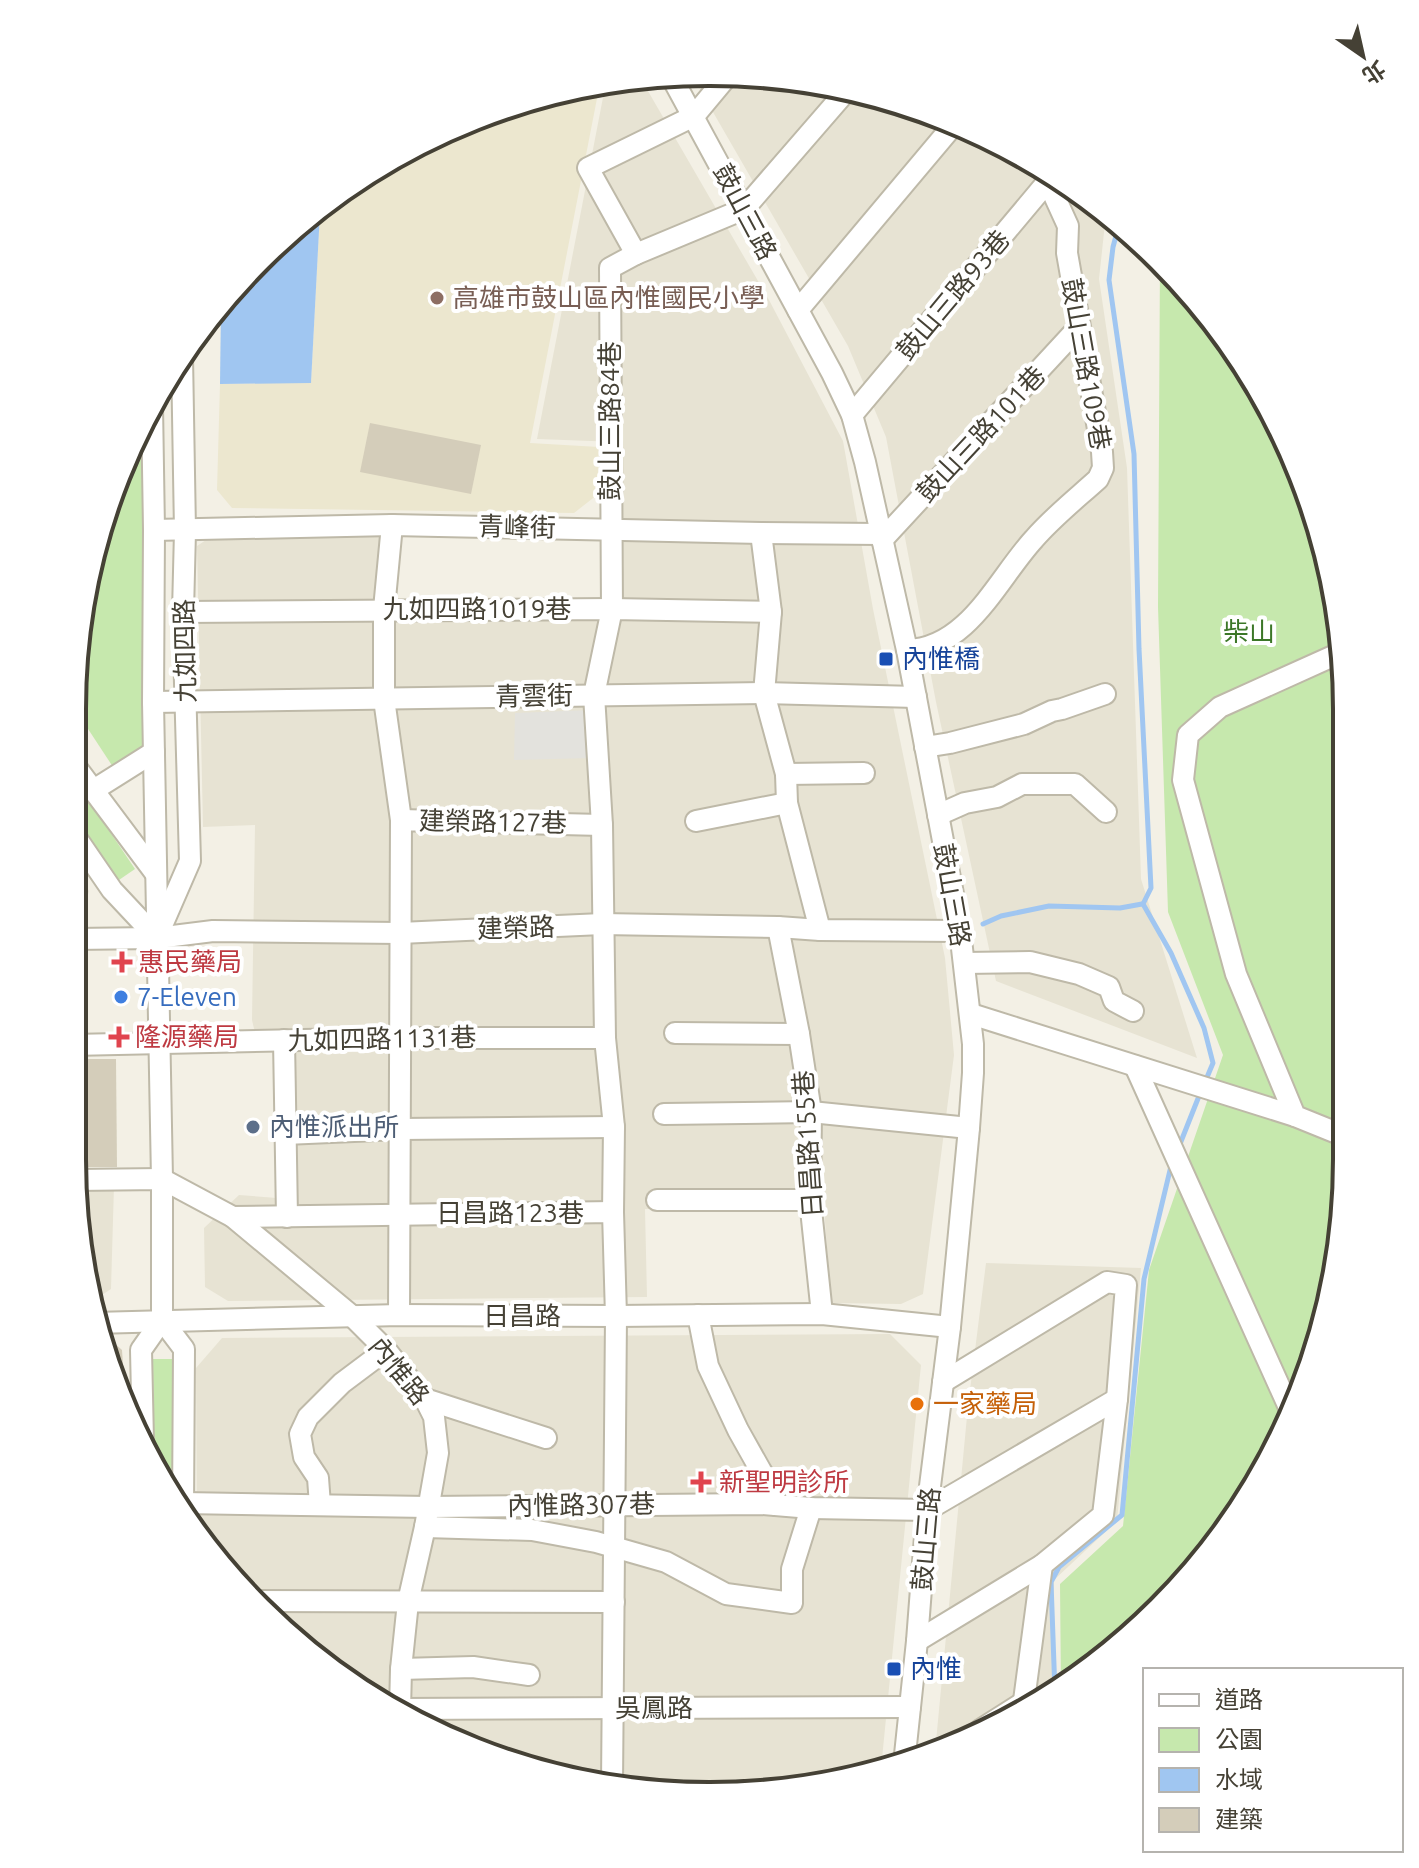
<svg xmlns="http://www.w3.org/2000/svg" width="1419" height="1868" font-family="Ubuntu,'Noto Sans TC',sans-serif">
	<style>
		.residential { fill: #e7e3d3 }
		.education { fill: #ece7cf }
		.green { fill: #c6e8ad }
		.parking { fill: #e3e2dd }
		.water { fill: #a0c6f1 }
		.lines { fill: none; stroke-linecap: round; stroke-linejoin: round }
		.stream { stroke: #a0c6f1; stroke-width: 5 }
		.building { fill: #d4cdba }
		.minor-casing { stroke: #beb9a8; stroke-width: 24 }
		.minor { stroke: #fff; stroke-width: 20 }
		.education-dot { fill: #8d6e63; stroke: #fff; stroke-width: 3 }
		.transit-dot { fill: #1a4fb4; stroke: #fff; stroke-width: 3 }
		.health-dot { fill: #e0444e; stroke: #fff; stroke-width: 3 }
		.shop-dot { fill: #3f7fe0; stroke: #fff; stroke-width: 3 }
		.service-dot { fill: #5c6f8a; stroke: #fff; stroke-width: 3 }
		.food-dot { fill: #e8710a; stroke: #fff; stroke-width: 3 }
		.labels { text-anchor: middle; stroke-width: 8; stroke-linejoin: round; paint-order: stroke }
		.street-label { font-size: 26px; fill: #454135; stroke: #fff }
		.education-label { font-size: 26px; fill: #785e54; stroke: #fff; text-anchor: start }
		.park-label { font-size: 26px; fill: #3c7728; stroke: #fff }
		.transit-label { font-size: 26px; fill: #164399; stroke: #fff; text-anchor: start }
		.health-label { font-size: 26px; fill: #be3a42; stroke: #fff; text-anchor: start }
		.shop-label { font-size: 26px; fill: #366cbe; stroke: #fff; text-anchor: start }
		.service-label { font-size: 26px; fill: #4e5e75; stroke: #fff; text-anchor: start }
		.food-label { font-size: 26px; fill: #c56008; stroke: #fff; text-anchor: start }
		.rim { fill: none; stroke: #454135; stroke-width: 4 }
	</style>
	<rect width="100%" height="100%" fill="#f3f0e5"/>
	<g class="residential">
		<path d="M709,72L833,84L953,120L1063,179L1106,214L1099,279L1127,468L1141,879L1197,1058L996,981L936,702L886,437L848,346L691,74Z"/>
		<path d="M641,79L769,300L843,441L873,609L945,958L954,1055L923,1294L901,1304L831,1303L824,1208L645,1209L647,1297L228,1301L205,1287L204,1228L239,1195L277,1198L280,1032L255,1033L252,1020L255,825L203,827L197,546L209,538L382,536L378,619L622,620L619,442L537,439L606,82Z"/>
		<path d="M73,866L89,891L84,909L78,1037H72Z"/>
		<path d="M76,1186H114L111,1289L91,1302Z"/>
		<path d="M986,1263L1141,1268L1117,1521L1054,1580L1053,1694L935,1752L968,1406Z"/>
		<path d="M890,1334L921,1365L881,1769L751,1795L585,1784L427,1730L259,1610L197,1529L196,1368L222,1338Z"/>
	</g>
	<path class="education" d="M600,83L530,443L599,447L597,495L574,513L232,508L217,490L220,384L311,382L320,212L355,180L465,121L585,84Z"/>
	<g class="green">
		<path d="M1160,258L1239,355L1313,504L1342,627V1241L1313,1363L1261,1478L1188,1579L1061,1690L1060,1584L1123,1526L1149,1270L1223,1055L1168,912L1158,607Z"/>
		<path d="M143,418V748L113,767L73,706V668L94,544L138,427Z"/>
		<path d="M73,777L135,869L116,882L73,819Z"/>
		<path d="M153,1359H174L176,1501L158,1478L154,1470Z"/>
	</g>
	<path class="parking" d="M591,710L592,758L514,760L515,713Z"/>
	<path class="water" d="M320,212L311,383L220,384L221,305Z"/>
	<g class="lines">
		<g class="stream">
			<path d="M1119,225L1113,247L1109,280L1134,454L1139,649L1151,888L1143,904L1171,953L1204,1028L1213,1063L1205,1082"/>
			<path d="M983,924L1001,916L1049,906L1120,908L1142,904"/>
			<path d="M1178,1149L1201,1091"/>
			<path d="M1055,1693L1051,1582L1059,1567L1122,1515L1144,1279L1171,1166"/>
		</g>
	</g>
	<g class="building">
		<path d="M370,423L481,445L471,494L360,472Z"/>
		<path d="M72,1059H116L117,1167H73Z"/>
		<path d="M99,1336H106L122,1350L125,1394H123Z"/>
	</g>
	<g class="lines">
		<g class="minor-casing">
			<g id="minor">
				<path d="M671,76L832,373L852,415L865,462L907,650L960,931L973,1044V1073L969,1128L950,1327L927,1510L917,1641L904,1764"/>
				<path d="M636,254L588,168L694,116L729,74"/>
				<path d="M798,310L956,122"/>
				<path d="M852,415L1054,174"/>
				<path d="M392,525L384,609V699L401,820"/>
				<path d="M154,530L392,525L761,533L881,534"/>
				<path d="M761,533L771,612L764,693L786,774L787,803L820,930"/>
				<path d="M882,540L1079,327"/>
				<path d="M183,612L612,609L771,612"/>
				<path d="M907,650C968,649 998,578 1034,539C1053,517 1077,498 1098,479L1103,468L1102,452L1067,253L1068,226L1048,182"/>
				<path d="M1342,652L1220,707L1188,735L1183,780L1236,974L1295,1116L1342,1135"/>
				<path d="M153,702L764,693L916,697"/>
				<path d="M925,747L950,743L1024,724L1052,711L1062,709L1105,694"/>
				<path d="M73,763L156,874"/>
				<path d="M786,774L864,773"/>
				<path d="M92,791L154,752"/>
				<path d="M938,815L965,803L997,797L1022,784H1075L1106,812"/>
				<path d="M696,821L787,803"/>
				<path d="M73,833L112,890L157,938"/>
				<path d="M778,927L799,1034L811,1112L810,1200L822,1314"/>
				<path d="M160,930L190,861L183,612L185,531L182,356"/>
				<path d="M73,939L157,938L213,931L400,933L602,924L778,927L820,930L960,931"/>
				<path d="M964,963L1030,962L1079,974L1109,987L1114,1001L1133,1011"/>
				<path d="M971,1014L1295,1116"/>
				<path d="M675,1033L799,1034"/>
				<path d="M284,1040L287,1217"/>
				<path d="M72,1045L400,1038H605"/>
				<path d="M1135,1066L1291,1412"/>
				<path d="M664,1114L811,1112L969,1128"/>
				<path d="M285,1134L400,1129L614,1127"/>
				<path d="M75,1180L162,1179L233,1217L352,1316L386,1350L425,1399L434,1417L438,1453L425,1527L408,1602L401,1669L400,1710"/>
				<path d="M657,1200H810"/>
				<path d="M613,1212L614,1127L605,1038L602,825L594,695L612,609L610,268L636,254L744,209L848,89"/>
				<path d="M233,1217L613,1212L616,1316L612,1785"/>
				<path d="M399,1315L401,820L602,825"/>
				<path d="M698,1315L708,1366L738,1430L761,1471L772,1488L776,1505"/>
				<path d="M162,1320L184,1349L183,1510"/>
				<path d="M94,1323L399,1315L616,1316L822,1314L950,1327"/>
				<path d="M425,1399L546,1438"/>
				<path d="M143,1441L141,1350L162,1320V1179L153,702L154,530L152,405"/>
				<path d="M183,1503L428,1507L761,1504L811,1508L927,1510L1117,1399"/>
				<path d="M320,1505L318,1478L304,1457L300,1434L308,1417L342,1383L386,1350"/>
				<path d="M425,1527L532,1530L596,1542L666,1562L726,1594L792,1603V1569L811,1508"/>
				<path d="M252,1601L614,1602"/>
				<path d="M917,1641L1042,1565L1103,1515L1117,1399L1126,1285L1107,1282L943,1382"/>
				<path d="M401,1669L473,1667L529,1675"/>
				<path d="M1023,1708L1042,1565"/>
				<path d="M397,1709L910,1707"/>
				<path d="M980,1730L1024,1702"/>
			</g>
		</g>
		<use href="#minor" class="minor"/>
	</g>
	<circle class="education-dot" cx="437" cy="298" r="8"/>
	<g class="transit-dot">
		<rect x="878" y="651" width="16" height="16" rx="4"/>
		<rect x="886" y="1661" width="16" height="16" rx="4"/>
	</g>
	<g class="health-dot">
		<path d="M118 950h8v8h8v8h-8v8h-8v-8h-8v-8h8z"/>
		<path d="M115 1025h8v8h8v8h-8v8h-8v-8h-8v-8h8z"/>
		<path d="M697 1470h8v8h8v8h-8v8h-8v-8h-8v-8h8z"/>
	</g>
	<circle class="shop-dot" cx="121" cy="997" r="8"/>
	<circle class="service-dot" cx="253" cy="1127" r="8"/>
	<circle class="food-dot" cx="917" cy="1404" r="8"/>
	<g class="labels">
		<g class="street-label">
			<text transform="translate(745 212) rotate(62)" y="9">鼓山三路</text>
			<text transform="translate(953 295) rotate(-50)" y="9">鼓山三路93巷</text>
			<text transform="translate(1086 364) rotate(80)" y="9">鼓山三路109巷</text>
			<text transform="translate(610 421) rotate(-90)" y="9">鼓山三路84巷</text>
			<text transform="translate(981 434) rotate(-47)" y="9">鼓山三路101巷</text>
			<text transform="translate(517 527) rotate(1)" y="9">青峰街</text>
			<text x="477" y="618">九如四路1019巷</text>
			<text transform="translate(185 651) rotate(-91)" y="9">九如四路</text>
			<text transform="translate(534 696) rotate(-1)" y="9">青雲街</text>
			<text transform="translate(493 822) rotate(1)" y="9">建榮路127巷</text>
			<text transform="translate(952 895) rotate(80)" y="9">鼓山三路</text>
			<text transform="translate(516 928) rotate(-2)" y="9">建榮路</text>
			<text transform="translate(382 1039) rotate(-1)" y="9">九如四路1131巷</text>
			<text transform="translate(808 1144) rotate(-94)" y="9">日昌路155巷</text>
			<text x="510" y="1222">日昌路123巷</text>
			<text x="522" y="1325">日昌路</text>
			<text transform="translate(399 1371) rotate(51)" y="9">內惟路</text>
			<text transform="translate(581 1505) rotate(-1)" y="9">內惟路307巷</text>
			<text transform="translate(926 1539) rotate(-85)" y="9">鼓山三路</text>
			<text x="654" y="1717">吳鳳路</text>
		</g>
		<g class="education-label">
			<text x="453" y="307">高雄市鼓山區內惟國民小學</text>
		</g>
		<g class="park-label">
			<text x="1249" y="641">柴山</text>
		</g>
		<g class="transit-label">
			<text x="902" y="668">內惟橋</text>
			<text x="910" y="1678">內惟</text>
		</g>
		<g class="health-label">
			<text x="138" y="971">惠民藥局</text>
			<text x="135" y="1046">隆源藥局</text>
			<text x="719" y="1491">新聖明診所</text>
		</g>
		<g class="shop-label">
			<text x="137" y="1006">7-Eleven</text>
		</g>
		<g class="service-label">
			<text x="269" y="1136">內惟派出所</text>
		</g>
		<g class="food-label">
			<text x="933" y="1413">一家藥局</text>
		</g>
	</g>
	<path d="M0 0H1419V1868H0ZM709 86H710A623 623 0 0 1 1333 709V1159A623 623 0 0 1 710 1782H709A623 623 0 0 1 86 1159V709A623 623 0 0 1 709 86Z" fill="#fff" fill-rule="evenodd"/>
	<path class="rim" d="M709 86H710A623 623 0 0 1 1333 709V1159A623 623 0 0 1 710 1782H709A623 623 0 0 1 86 1159V709A623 623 0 0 1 709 86Z"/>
	<rect x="1143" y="1668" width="260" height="184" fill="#ffffff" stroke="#b5b3ae" stroke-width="2"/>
	<rect x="1159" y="1694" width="40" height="12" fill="#ffffff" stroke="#b5b3ae" stroke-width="2"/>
	<text x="1215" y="1708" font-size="24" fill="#454135">道路</text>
	<rect x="1159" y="1728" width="40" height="24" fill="#c6e8ad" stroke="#b5b3ae" stroke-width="2"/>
	<text x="1215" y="1748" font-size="24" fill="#454135">公園</text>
	<rect x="1159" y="1768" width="40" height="24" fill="#a0c6f1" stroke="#b5b3ae" stroke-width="2"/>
	<text x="1215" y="1788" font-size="24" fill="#454135">水域</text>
	<rect x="1159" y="1808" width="40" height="24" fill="#d4cdba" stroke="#b5b3ae" stroke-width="2"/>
	<text x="1215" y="1828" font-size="24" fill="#454135">建築</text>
	<g transform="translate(1363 56) rotate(146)" stroke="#ffffff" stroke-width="6" paint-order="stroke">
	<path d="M0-6L14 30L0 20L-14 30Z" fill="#454135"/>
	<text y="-12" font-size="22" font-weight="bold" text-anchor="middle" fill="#454135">北</text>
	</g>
</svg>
